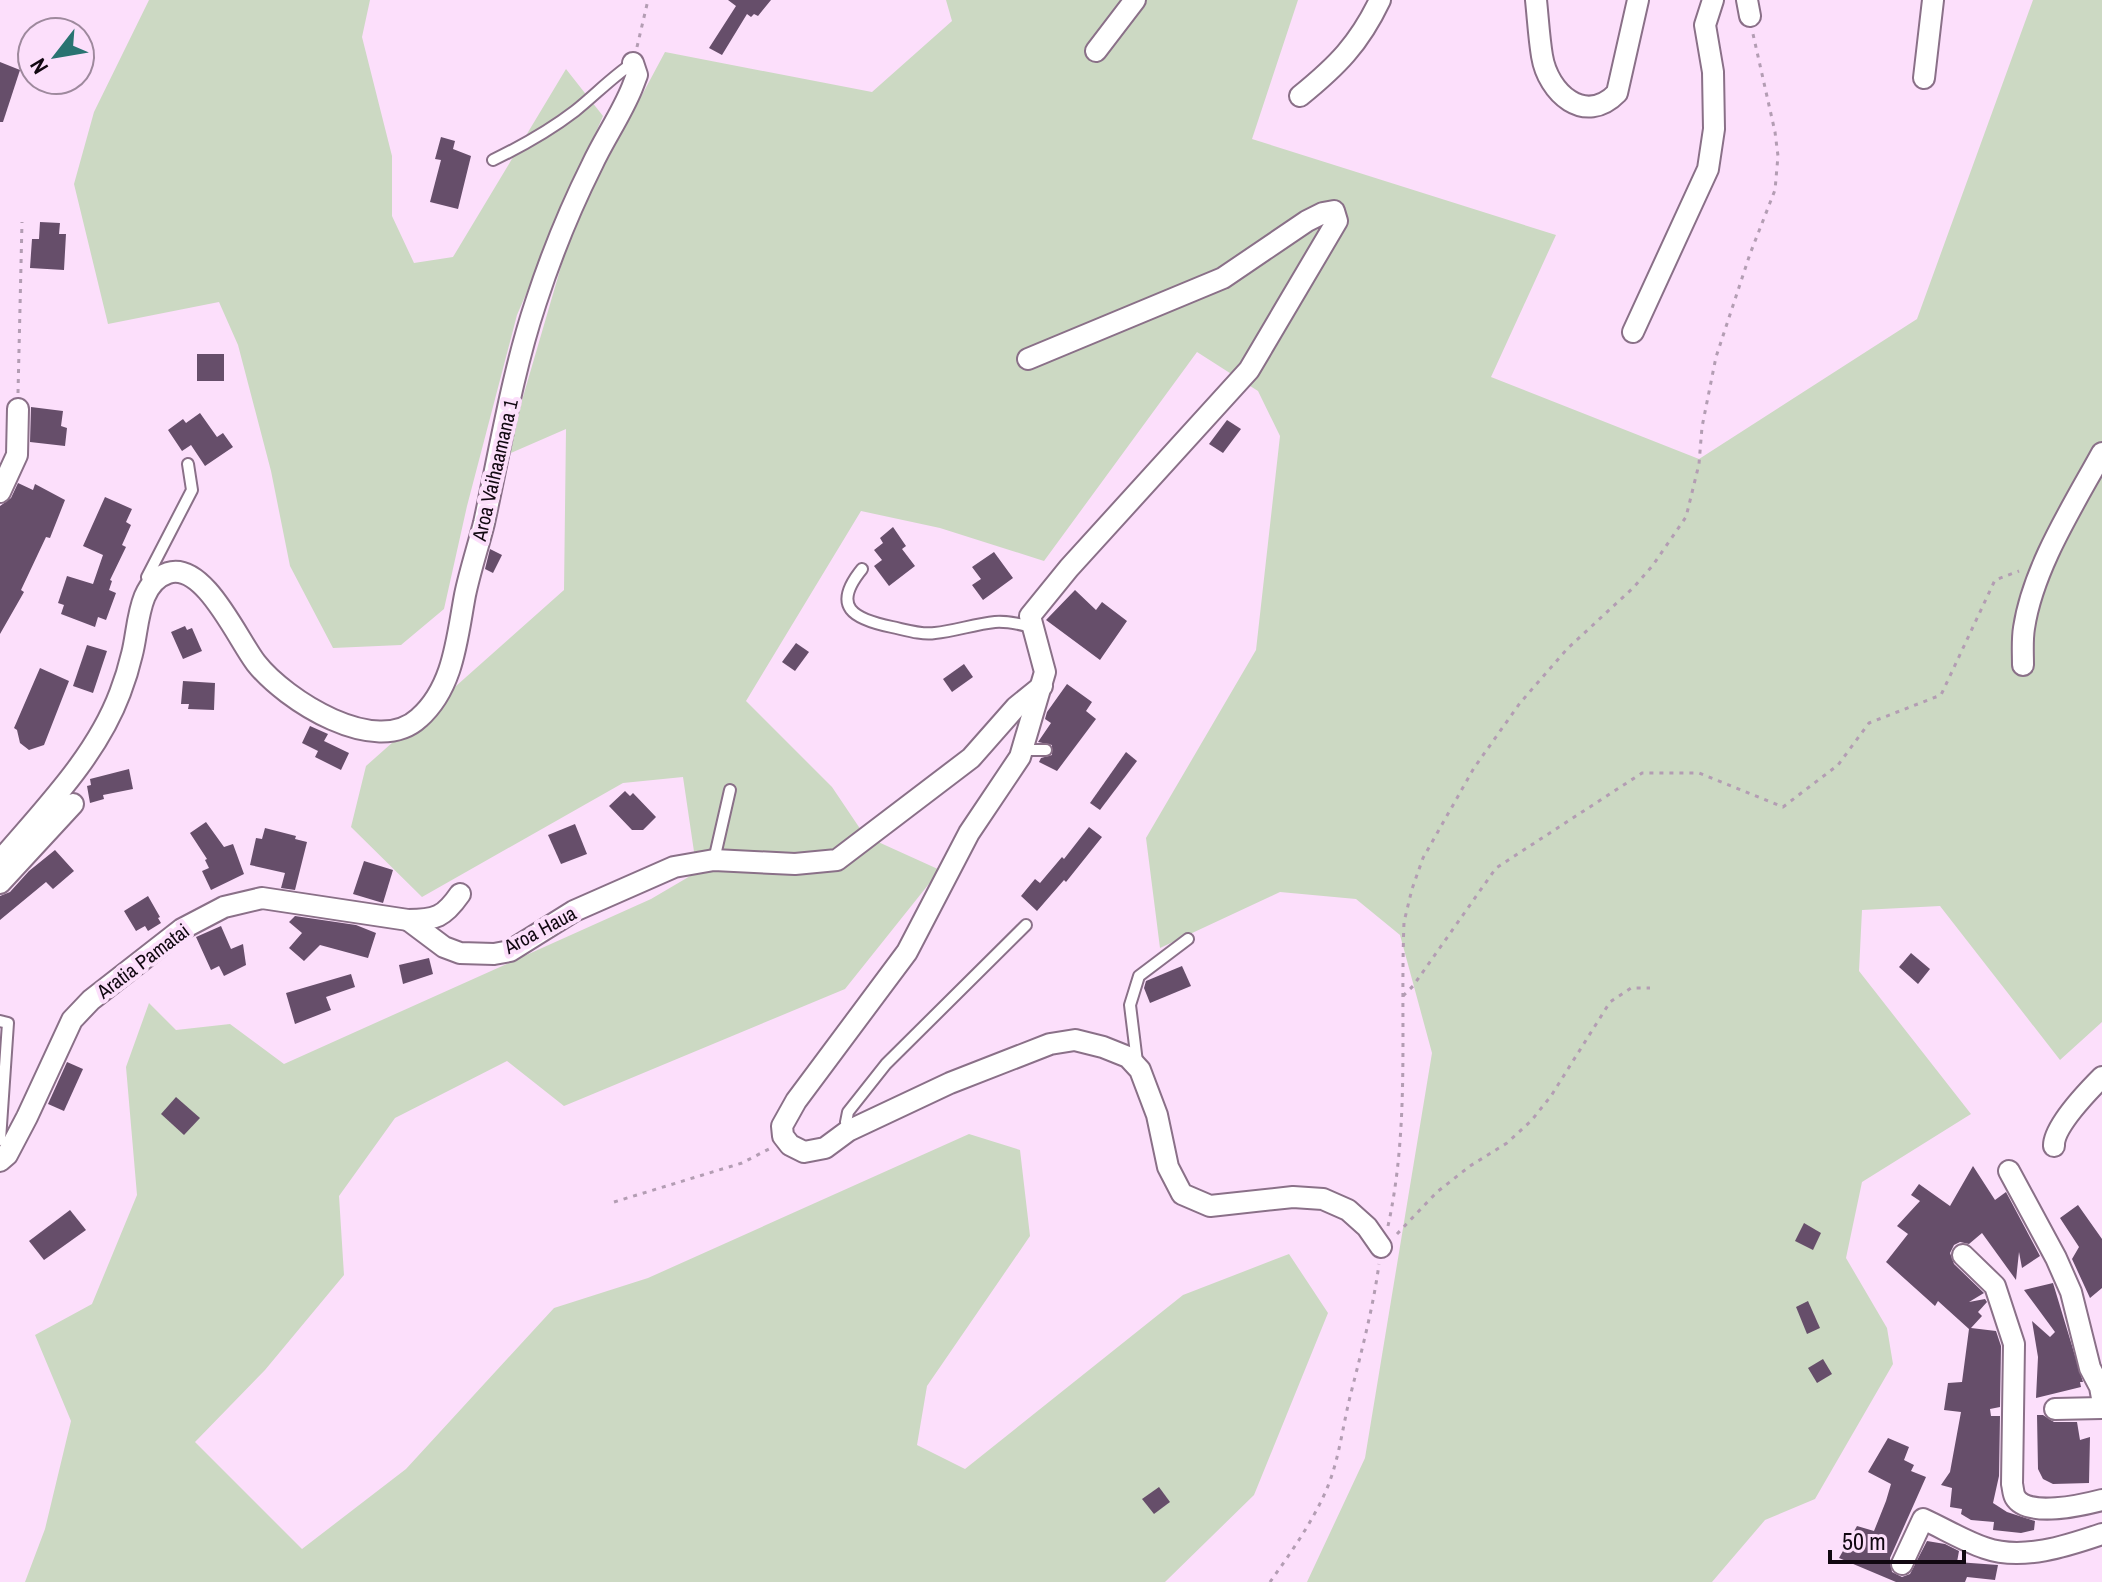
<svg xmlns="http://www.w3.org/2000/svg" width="2102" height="1582" font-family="'Archivo Narrow',sans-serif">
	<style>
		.green { fill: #ccd9c3 }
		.building { fill: #664e6a }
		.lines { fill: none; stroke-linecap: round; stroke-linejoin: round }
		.service-casing { stroke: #8a7088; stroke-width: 14 }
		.minor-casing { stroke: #8a7088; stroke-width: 24 }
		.path { stroke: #b39db3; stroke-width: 3; stroke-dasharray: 4 6; stroke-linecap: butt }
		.service { stroke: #fff; stroke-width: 10 }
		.minor { stroke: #fff; stroke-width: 20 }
		.labels { text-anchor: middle; stroke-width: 8; stroke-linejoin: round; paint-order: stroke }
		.street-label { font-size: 20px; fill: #110811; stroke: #fcdffb }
	</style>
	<rect width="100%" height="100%" fill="#fcdffb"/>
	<g class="green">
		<path d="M149,0H370L362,37L392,156V216L414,263L453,257L566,69L603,116L517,315L467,506L444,609L401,645L333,648L290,566L271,471L238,345L219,302L108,324L74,184L94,112Z"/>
		<path d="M946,0H1298L1252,139L1556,235L1491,377L1699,459L1917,319L2033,0H2102V1022L2060,1060L1940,906L1862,910L1859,971L1971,1114L1862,1182L1846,1258L1887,1328L1893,1364L1815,1499L1765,1520L1712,1582H1307L1365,1458L1432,1053L1400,935L1356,899L1280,892L1160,948L1146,838L1256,650L1280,436L1258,391L1197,352L1044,561L940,528L861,511L746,701L832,787L865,836L940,870L845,989L564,1106L507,1061L395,1118L339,1196L344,1275L265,1370L195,1442L302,1549L406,1469L554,1308L648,1278L969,1134L1020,1150L1030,1236L927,1386L917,1445L965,1469L1183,1295L1289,1254L1328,1313L1254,1495L1165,1582H25L45,1529L71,1421L35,1335L92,1304L137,1195L126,1067L149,1003L176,1030L230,1024L284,1064L651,899L697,872L683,777L623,783L422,897L351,827L366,766L564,590L566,429L506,455L574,222L665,52L872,92L952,21Z"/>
	</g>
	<g class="building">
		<path d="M728,0H771L758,16L754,14L751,17L747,14L722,55L709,48L736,6Z"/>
		<path d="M0,62L20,70L3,122H0Z"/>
		<path d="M441,137L455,141L453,149L471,156L458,209L430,202L441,160L435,159Z"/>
		<path d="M40,222L60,223L59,234H66L64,270L30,268L32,239H39Z"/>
		<rect x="197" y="354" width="27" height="27"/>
		<path d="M31,407L63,411L61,426L67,428L65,446L30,442Z"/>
		<path d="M200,413L217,437L223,433L233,447L205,466L191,445L182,451L168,430L183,419L186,423Z"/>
		<path d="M1227,420L1241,429L1223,453L1209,444Z"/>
		<path d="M18,483L33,490L35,484L65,500L50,538L46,537L21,590L24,592L0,634V506L11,498Z"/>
		<path d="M105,497L132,509L126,522L131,525L122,545L126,547L110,580L112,581L109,590L116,593L106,620L98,617L95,627L61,614L64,605L58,603L67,576L93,584L103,555L83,546Z"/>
		<path d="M893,527L906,546L902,549L915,566L889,586L874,566L882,560L874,550L883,543L880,538Z"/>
		<path d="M490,549L502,555L493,573L485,569Z"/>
		<path d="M994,552L1013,578L983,600L972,585L981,579L972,567Z"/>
		<path d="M1075,590L1096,610L1102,602L1127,621L1100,660L1046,620Z"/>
		<path d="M185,626L187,630L192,628L202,651L183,659L171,632Z"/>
		<path d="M796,643L809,652L795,671L782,662Z"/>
		<path d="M87,645L107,651L93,693L73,686Z"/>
		<path d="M964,664L973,677L952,692L943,679Z"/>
		<path d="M40,668L69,681L44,745L29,750L20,743L17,730L14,728Z"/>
		<path d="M183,681L215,683L214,710L188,709L189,704H181Z"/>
		<path d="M1067,684L1092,702L1086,711L1096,719L1057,771L1039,762L1041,758L1052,755V745L1038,742L1051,723L1045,719L1047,712Z"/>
		<path d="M310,726L328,734L324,741L349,753L341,770L315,757L318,751L302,743Z"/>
		<path d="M1126,752L1137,761L1100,810L1090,803Z"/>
		<path d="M129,769L133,789L103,795L104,799L90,803L87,786L91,785L90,779Z"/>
		<path d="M625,791L630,796L633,793L656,817L643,830H632L609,806Z"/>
		<path d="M206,822L224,847L233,844L244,874L211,890L202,871L209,868L205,860L207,859L190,833Z"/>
		<path d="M575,824L587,854L561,864L548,835Z"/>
		<path d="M1089,827L1102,837L1066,882L1064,880L1037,911L1021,896L1035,879L1040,883L1062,857L1064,859Z"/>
		<path d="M265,828L296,836L295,839L307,842L295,890L281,888L285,873L250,865L256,838L262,839Z"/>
		<path d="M55,850L74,871L53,889L46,882L0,920V896L10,892L29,871Z"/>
		<path d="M364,861L393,870L383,903L353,894Z"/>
		<path d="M148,896L160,917L158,918L161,923L148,931L145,926L136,931L124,911Z"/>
		<path d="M295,916L356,925L376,933L368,958L320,945L304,961L289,948L302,933L289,922Z"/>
		<path d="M221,926L231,949L243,944L246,965L224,976L219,966L211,970L196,937Z"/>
		<path d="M1911,953L1930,969L1918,984L1899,967Z"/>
		<path d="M429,958L433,974L403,984L399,965Z"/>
		<path d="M1182,966L1191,986L1150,1003L1144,988L1146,981Z"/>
		<path d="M351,974L355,987L326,997L331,1010L295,1024L286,993Z"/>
		<path d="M67,1062L83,1069L64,1111L48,1104Z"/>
		<path d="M176,1097L200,1118L184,1135L161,1114Z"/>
		<path d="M1973,1166L1995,1200L2006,1192L2040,1256L2022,1268L2019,1252L2016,1280L1982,1233L1969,1244L1960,1242L1954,1245L1950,1253L1954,1264L1984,1293L1969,1302L1985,1299L1987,1302L1978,1312L1982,1316L1971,1328L1996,1331L2001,1346L2000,1407L1990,1409L1991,1416H2000L1999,1476L1993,1503L2007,1512L2035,1521L2034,1530L2021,1533L1993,1530L1994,1522L1971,1520L1961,1514L1962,1509L1950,1507L1952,1488L1941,1485L1950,1472L1961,1412L1944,1410L1948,1383L1962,1382L1969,1329L1938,1301L1935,1306L1886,1262L1908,1234L1897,1226L1920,1201L1911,1195L1919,1184L1950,1206Z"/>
		<path d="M2078,1205L2102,1239V1288L2090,1298L2072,1259L2079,1247L2060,1218Z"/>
		<path d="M70,1210L86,1230L44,1260L29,1241Z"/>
		<path d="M1804,1223L1821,1233L1813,1250L1795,1241Z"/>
		<path d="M2053,1283L2083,1382H2080L2081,1387L2036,1398L2038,1357L2032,1321L2050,1337L2055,1332L2024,1290Z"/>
		<path d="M1808,1301L1820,1328L1807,1334L1796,1307Z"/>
		<path d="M1823,1359L1832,1374L1817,1383L1808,1368Z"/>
		<path d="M2037,1415H2043L2054,1422H2077L2080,1440L2090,1437L2089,1483L2053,1484L2043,1479L2038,1469Z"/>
		<path d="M1888,1438L1909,1447L1904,1460L1914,1465L1911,1471L1926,1477L1890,1558L1892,1572L1902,1577L1910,1574L1927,1541L1945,1544L1959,1551L1957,1562L1998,1565L1995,1580L1967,1577L1965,1582H1896L1839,1558L1857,1526L1874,1531L1886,1501L1891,1484L1868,1472Z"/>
		<path d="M1159,1487L1170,1502L1154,1514L1142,1499Z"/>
	</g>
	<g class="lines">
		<g class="service-casing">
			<g id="service">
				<path d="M493,160C522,146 549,131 575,111C595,95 612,77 633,63"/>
				<path d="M862,569C831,607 853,619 892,627C906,630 921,635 935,633C955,631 975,624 995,622C1009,621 1019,624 1032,627"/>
				<path d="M149,584L147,577L192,490L188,464"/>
				<path d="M1023,750H1046"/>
				<path d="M714,860L730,790"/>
				<path d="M0,1021L8,1023L0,1140"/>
				<path d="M1137,1062L1130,1005L1139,976L1188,939"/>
				<path d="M848,1131L846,1122L848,1112L886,1064L1026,925"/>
			</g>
		</g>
		<g class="minor-casing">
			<g id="minor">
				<path d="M1536,0C1538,19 1539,38 1542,56C1548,93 1585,126 1617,93L1638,0"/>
				<path d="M1747,0L1750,16"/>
				<path d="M1096,51L1135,0"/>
				<path d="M1924,78L1933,0"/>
				<path d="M1300,96C1337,66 1359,44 1380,0"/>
				<path d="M1633,332L1708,169L1714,129L1713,72L1705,25L1713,0"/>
				<path d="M1028,359L1223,278L1307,221L1323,213L1334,211L1337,221L1249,370L1069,568L1030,616L1045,672L1020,757L969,833L907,952L796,1101L782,1126L783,1136L790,1145L804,1152L825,1148L848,1131L950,1083L1050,1044L1075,1040L1103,1047L1128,1057L1140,1070L1157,1115L1168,1167L1182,1194L1210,1206L1293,1197L1323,1199L1348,1210L1367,1227L1381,1247"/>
				<path d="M0,492L17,455L18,409"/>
				<path d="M2023,665C2023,653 2022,640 2024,628C2033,568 2073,506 2102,453"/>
				<path d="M0,861C44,809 96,757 120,693C125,680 129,667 132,654C139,628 137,583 168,573C204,561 238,640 256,663C285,700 376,758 419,718C454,687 457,637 465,595C470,571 478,547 484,523C500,450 512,374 536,302C551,256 570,209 592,165C604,139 621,115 632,88L637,75L633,63"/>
				<path d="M0,883L73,804"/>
				<path d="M408,920L444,947L460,953L494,954L510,951L574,911L674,867L714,860L795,864L837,860L971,758L1016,707L1042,686"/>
				<path d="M2054,1146C2053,1127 2088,1091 2102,1077"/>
				<path d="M0,1161L7,1155L27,1117L72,1020L91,1000L182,929L224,907L262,898L408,920C436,920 444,917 460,894"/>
				<path d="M2009,1171L2056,1258L2071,1292L2090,1368L2100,1387L2102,1398"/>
				<path d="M1963,1255L1995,1286L2014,1344L2012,1484C2013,1488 2013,1493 2015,1497C2027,1518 2083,1505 2102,1500"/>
				<path d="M2055,1409L2102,1408"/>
				<path d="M1902,1564L1923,1519C1943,1528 1964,1541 1985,1548C2022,1561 2067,1546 2102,1534"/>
			</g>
		</g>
		<g class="path">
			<path d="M637,47L648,0"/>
			<path d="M18,393L22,222"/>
			<path d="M1403,996L1413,986L1496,868L1642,773H1699L1783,807L1838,765L1869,723L1941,695L1995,580L2019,571"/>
			<path d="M614,1202L742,1163L769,1149"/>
			<path d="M1388,1226C1410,1126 1400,1024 1404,922L1412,889L1423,858L1474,768L1520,703L1567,649L1634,587L1653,565L1686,517L1699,464L1702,427L1716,357L1750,254L1775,190L1778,156L1775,132L1753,34"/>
			<path d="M1397,1234L1437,1192L1470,1166L1507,1143L1531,1121L1551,1096L1610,1002L1631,988H1650"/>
			<path d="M1270,1582C1290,1554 1311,1524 1325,1493C1339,1462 1342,1429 1350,1397C1361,1353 1373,1309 1379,1264"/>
		</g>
		<use href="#service" class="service"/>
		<use href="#minor" class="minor"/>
	</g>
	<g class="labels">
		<g class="street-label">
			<text transform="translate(495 470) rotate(-77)" y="7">Aroa Vaihaamana 1</text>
			<text transform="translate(540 930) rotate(-28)" y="7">Aroa Haua</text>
			<text transform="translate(143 961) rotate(-37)" y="7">Aratia Pamatai</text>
		</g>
	</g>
	<g transform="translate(56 56) rotate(239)"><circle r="38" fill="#fcdffb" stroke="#9e899d" stroke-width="2"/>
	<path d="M0-6L14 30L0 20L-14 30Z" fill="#297371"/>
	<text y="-12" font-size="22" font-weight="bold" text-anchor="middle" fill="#110811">N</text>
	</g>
	<path d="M1830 1550v12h134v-12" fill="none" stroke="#110811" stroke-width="4"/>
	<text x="1842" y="1550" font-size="24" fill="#110811" stroke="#fcdffb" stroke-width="6" paint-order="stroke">50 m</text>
</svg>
